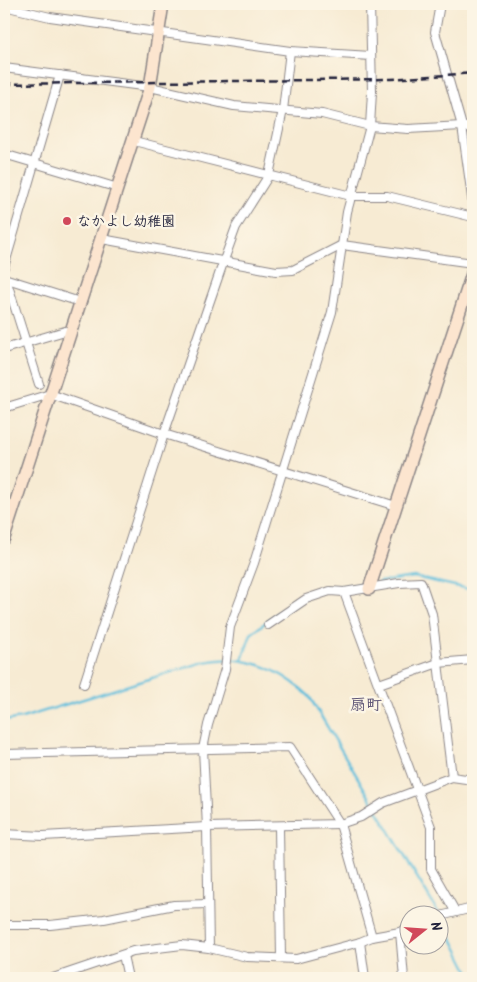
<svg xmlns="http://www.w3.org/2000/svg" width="477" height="982" font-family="Kalam,'Klee One',sans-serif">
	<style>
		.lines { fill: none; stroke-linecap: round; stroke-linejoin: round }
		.stream { stroke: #5dbedc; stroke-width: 2.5 }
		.street-casing { stroke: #8c8687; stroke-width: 10 }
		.secondary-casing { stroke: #8c8687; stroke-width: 14 }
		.street { stroke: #fff; stroke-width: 8 }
		.secondary { stroke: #fce5cf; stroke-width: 11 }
		.rail { stroke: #22223b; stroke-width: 2.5; stroke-dasharray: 8 4; stroke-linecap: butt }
		.poi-dot { fill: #d1495b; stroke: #fcf5e5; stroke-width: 2 }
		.labels { text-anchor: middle; stroke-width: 5; stroke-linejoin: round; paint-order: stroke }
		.poi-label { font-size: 14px; font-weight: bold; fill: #22223b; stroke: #fcf5e5; text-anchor: start }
		.quarter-label { font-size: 16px; font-weight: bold; fill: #5b5274; stroke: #fcf5e5 }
	</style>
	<rect width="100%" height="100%" fill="#fcf5e5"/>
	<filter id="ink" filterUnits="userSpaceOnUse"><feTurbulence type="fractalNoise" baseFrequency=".02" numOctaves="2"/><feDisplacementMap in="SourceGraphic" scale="10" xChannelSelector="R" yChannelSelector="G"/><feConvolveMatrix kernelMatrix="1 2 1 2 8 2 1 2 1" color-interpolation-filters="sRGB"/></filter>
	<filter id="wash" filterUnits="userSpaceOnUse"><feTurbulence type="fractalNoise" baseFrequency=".0096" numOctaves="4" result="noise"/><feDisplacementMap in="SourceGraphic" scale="20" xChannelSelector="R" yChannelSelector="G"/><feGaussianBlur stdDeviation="1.12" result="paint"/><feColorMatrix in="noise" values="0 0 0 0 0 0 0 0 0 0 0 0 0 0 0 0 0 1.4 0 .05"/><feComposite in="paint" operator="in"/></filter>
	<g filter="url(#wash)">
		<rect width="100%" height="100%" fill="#f7ebd3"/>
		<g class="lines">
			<g class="stream">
				<path d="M473,35L471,64L473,77"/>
				<path d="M379,582L414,577L473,590"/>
				<path d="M308,595L320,588L361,585"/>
				<path d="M242,660L251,634L276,614L303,597"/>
				<path d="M4,721L22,718L204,662C245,653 279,668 309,696L439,914"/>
				<path d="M441,917L472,978"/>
			</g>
		</g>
	</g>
	<g filter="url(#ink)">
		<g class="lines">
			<g class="street-casing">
				<g id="street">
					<path d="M440,4L435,32L462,126L473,205"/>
					<path d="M4,6L50,17L290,51L371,56"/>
					<path d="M4,68L150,87L234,106L322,114L370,126L408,129L462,126L473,129"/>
					<path d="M134,141L351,196H387L473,217"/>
					<path d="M4,154L118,188"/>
					<path d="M102,239L276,271L293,270L342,245L473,263"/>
					<path d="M4,267L60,75"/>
					<path d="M4,278L80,302"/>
					<path d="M6,279L39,384"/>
					<path d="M4,349L65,331L70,333"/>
					<path d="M4,408L50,394L164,434L396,506"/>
					<path d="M344,592L431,827V869L455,911"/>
					<path d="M268,625L306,599L330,591L344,592L399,583L421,582L432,614L452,777"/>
					<path d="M84,684L164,434L223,263L236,227L269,175L283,110L290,51"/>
					<path d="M379,684L438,663L473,660"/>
					<path d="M4,754L290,747L340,824L372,937"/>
					<path d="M279,827L281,958"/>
					<path d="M4,834L43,836L207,827L340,824L361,817L383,803L452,777L473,780"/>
					<path d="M440,916L473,908"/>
					<path d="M4,925H50L104,919L174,905L208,904"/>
					<path d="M400,932L404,978"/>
					<path d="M360,942L365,978"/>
					<path d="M209,948L207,827L203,749L208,725L225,669L230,627L254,563L332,312L347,212L370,126L372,92L370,4"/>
					<path d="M123,955L128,978"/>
					<path d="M53,978L133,951L182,945L209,948L247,957L296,959L360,942L372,937L400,932L410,926"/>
				</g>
			</g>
			<g class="secondary-casing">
				<g id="secondary">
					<path d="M4,538L150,87L163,4"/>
					<path d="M369,589L473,271"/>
				</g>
			</g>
			<use href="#street" class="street"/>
			<use href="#secondary" class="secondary"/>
			<path class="rail" d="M4,84L391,79L473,73"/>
		</g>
	</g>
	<circle class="poi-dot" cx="67" cy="221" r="5"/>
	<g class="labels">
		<g class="poi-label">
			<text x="77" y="226">なかよし幼稚園</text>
		</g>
		<g class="quarter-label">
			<text x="366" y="710">扇町</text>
		</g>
	</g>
	<rect width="477" height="982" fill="none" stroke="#fcf5e5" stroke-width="20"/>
	<g transform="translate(424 930) rotate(73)"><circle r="24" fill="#fcf5e5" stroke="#a5a1a1"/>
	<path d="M0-4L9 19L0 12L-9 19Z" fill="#d1495b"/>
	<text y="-8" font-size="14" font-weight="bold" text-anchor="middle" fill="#22223b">N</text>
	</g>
</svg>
